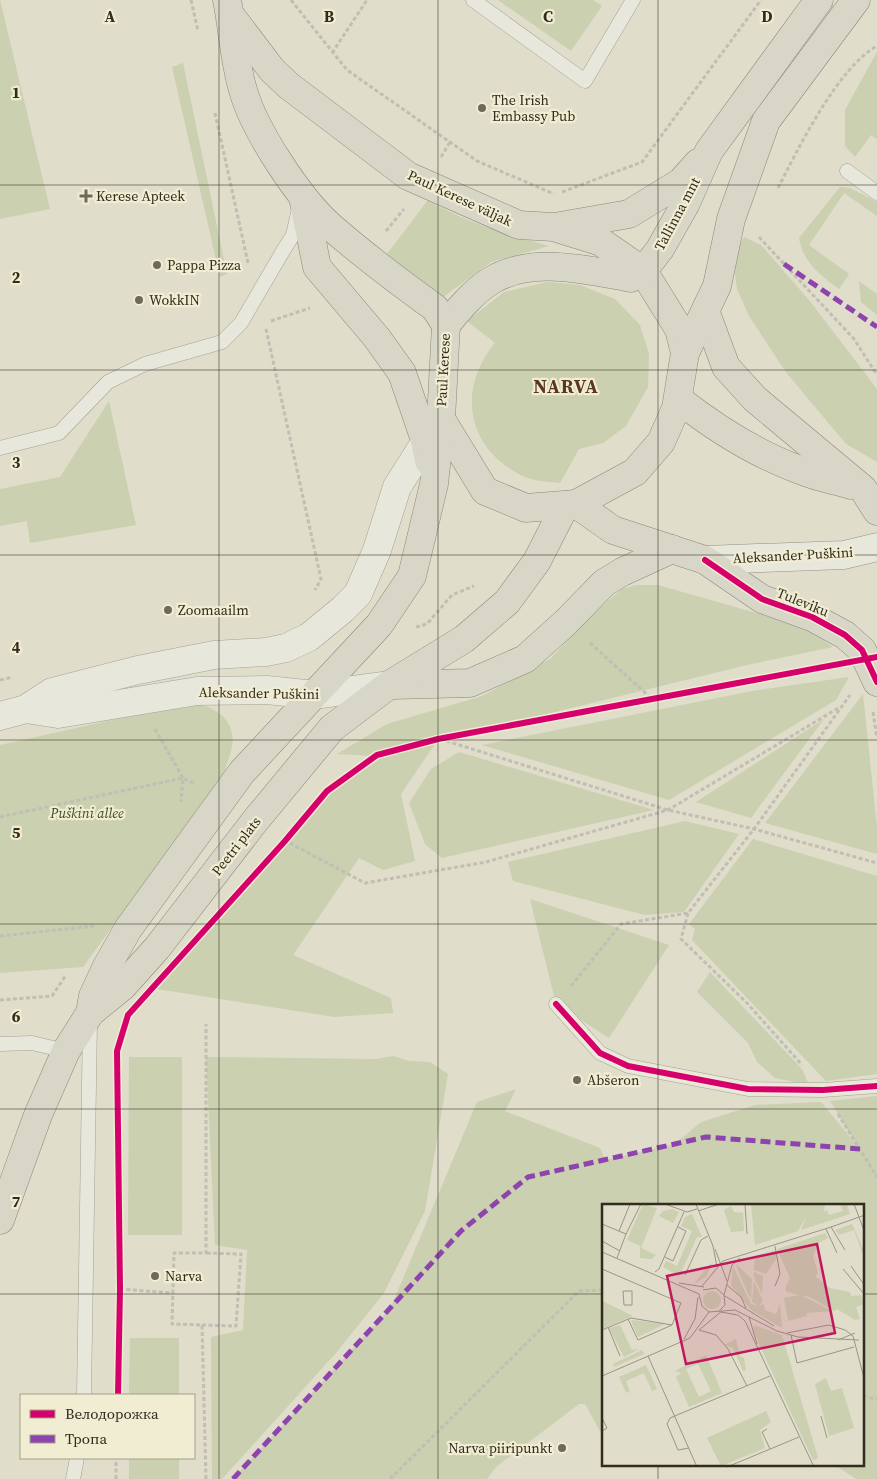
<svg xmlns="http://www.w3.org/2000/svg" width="877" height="1479" font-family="'Source Serif 4',serif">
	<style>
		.green { fill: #cad0b0 }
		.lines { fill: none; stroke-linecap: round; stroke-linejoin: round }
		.service-casing { stroke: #a5a195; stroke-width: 15 }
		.tertiary-casing { stroke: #a5a195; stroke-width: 29 }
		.secondary-casing { stroke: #959184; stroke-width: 29 }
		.trunk-casing { stroke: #8b877b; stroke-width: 29 }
		.path { stroke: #c1beb4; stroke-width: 3; stroke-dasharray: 4 2.5; stroke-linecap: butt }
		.service { stroke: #e8e7dc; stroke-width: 14 }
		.tertiary { stroke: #e8e7dc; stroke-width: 28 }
		.secondary { stroke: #e8e7dc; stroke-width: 28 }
		.trunk { stroke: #d8d6c6; stroke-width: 28 }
		.quiet { stroke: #8e44ad; stroke-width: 5; stroke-dasharray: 10 5; stroke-linecap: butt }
		.cycleway-casing { stroke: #f1edd2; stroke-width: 9 }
		.cycleway { stroke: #d6006c; stroke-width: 6 }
		.grid { fill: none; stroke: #322b1e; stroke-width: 1; stroke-opacity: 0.55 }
		.poi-dot { fill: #6f695b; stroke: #f1edd2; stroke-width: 2 }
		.labels { text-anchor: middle; stroke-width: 4.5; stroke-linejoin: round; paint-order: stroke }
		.poi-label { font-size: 14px; fill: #322b1e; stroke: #f1edd2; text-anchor: start }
		.street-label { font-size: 14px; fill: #322b1e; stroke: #f1edd2 }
		.park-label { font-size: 14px; font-style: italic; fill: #3d4c27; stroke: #f1edd2 }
		.district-label { font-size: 19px; font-weight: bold; letter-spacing: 1px; fill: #5a3723; stroke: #f1edd2 }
		.inset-road { fill: none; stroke: #9a9686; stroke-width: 1 }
		.view { fill: #c2185b; fill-opacity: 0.15; stroke: #c2185b; stroke-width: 2.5 }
		.inset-edge { fill: none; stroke: #322b1e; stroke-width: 2.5 }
		.grid-label { font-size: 16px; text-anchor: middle; font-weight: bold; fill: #322b1e; stroke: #f1edd2; stroke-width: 4.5; stroke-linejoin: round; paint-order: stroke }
	</style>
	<rect width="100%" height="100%" fill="#e0ddcb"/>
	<g class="green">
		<path d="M0,0L50,209L0,219Z"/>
		<path d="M498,0H593L602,6L571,51Z"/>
		<path d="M877,52V139L871,135L855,157L845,146V110Z"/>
		<path d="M183,63L227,274L220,277L172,67Z"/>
		<path d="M840,187L850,188L877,202V216L844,193L809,245L849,274L839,289C820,275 803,262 799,238Z"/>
		<path d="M428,200C465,223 508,234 549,246L491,262L442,298L387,254Z"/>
		<path d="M744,237L761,245L809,300L877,389V462L846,444L785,371L749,316L737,289L733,259Z"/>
		<path d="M859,281L877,294V315L861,302Z"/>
		<path d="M547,282L580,285L615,299L640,325L649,354L648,387L626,426L603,443L579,449L560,483C549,482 536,481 525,477C468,451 455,391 495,343L467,321L504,292Z"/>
		<path d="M109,401L136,525L30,543L27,521L0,526V489L60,477Z"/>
		<path d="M636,585H658L805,627L833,647L747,665L437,741L401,794L415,861L383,870L359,858L293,955L391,998L393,1013L334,1017L151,988L285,841L327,791L376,756L337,754L387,724L482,696L550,659L589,617L622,589Z"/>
		<path d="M849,677L836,700L669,800L482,745L752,691Z"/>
		<path d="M863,694L877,827V854L765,823Z"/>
		<path d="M188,703C211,703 237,719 232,746C231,754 227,763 224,772L83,967L0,973V745Z"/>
		<path d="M824,719L751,818L696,802Z"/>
		<path d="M459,752L654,810L442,858L425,844L409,803L431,769Z"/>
		<path d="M685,821L739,834L684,912L645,915L513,881L508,862Z"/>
		<path d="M753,839L877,876V1074L826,1081L692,940L695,929L689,924Z"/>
		<path d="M530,899L669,945L609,1038L556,1004Z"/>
		<path d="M710,972L802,1069L809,1085L775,1078L757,1062L748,1043L697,992Z"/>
		<path d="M393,1056L409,1061L430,1062L448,1074L425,1211L384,1293L336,1353L222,1479H212L211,1337L243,1330L247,1250L215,1245L206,1057L376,1059Z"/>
		<path d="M129,1057H182V1235H128Z"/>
		<path d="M516,1089L505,1111L600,1148L605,1160L675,1144L701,1122L755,1105L821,1102L857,1145L830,1101L877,1096V1479H856L835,1465H863V1205H603V1431H600L585,1404H579L496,1467L487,1479H233L391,1307L477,1102Z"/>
		<path d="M130,1338H179V1395H129Z"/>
		<rect x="129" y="1458" width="50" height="21"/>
	</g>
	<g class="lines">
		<g class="service-casing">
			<g id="service">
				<path d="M473,0L585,81L633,0"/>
				<path d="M847,171L877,193"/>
				<path d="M0,448L59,433L108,382L145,364L222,342L241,323L283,251L293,235L299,209"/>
				<path d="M556,1004L600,1053L628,1066L748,1089L823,1090L877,1086"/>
				<path d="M0,1044L32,1043L66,1051"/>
				<path d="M84,1395L90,1021"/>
				<path d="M73,1479L77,1458"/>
			</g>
		</g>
		<g class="tertiary-casing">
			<g id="tertiary">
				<path d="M26,709L58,714L197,691L267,690L315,695L389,685"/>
				<path d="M0,716L26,709L52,692L138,670L214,655L266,652L286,648L309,637L343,609L358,594L377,550L397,487L435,427"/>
			</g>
		</g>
		<g class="secondary-casing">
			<path id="secondary" d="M705,560L844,555L877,547"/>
		</g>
		<g class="trunk-casing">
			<g id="trunk">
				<path d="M231,16L272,70L289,86L408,176L519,225L553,227L601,242L643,271L679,329L685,353L676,408L661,442L635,472L576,504L526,508L485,491L441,419"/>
				<path d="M303,197L317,267L377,338L402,373L425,440L429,461"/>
				<path d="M560,226L629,214L681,182L698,163"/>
				<path d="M706,313L726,367L755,399L863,489L877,511"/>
				<path d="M446,325C459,309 474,291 492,280C533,256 588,270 631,278L643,271L660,249L686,203L709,151L819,0"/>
				<path d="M685,353L717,286L731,219L766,121L856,0"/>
				<path d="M678,399C715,428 756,454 800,470C816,477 834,480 851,485"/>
				<path d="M576,504L613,530L705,560L762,599L812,617L845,635L862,650L877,682"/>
				<path d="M393,685L470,683L525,659L566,622L604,583L622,572L672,549"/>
				<path d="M90,1013L93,996L106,968L128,929L242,772L379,625L412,576L434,484L441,419L446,325L435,308C399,282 363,255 330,226C299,198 254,130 243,90C234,60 233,30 227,0"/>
				<path d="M0,1220L38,1115L66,1051L90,1013L122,987L157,948L255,821L332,728L389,685L464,639L507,602L537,561L565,506"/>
			</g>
		</g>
		<g class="path">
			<path d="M191,0L198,31"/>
			<path d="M291,0L347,70L477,161L554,194"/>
			<path d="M332,53L367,0"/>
			<path d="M215,113L248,263"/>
			<path d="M441,157L450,142"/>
			<path d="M778,188C798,149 838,67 877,46"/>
			<path d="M562,192L642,162L761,0"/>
			<path d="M386,231L404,209"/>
			<path d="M759,237L854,339L877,375"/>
			<path d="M271,321L310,308"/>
			<path d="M266,329L321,579L315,590"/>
			<path d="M416,627L427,624L452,595L474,586"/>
			<path d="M590,643L652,699"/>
			<path d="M0,680L13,677"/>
			<path d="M873,712L877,738"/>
			<path d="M155,729L183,778L181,802"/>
			<path d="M440,739L668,810L754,829L877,863"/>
			<path d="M0,817L183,778L196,784"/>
			<path d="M284,840L365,883L486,862L668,810L840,707"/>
			<path d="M266,862L327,791L377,755L438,739L832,666"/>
			<path d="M688,913L681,939L748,1004L802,1065"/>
			<path d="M0,936L94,926"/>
			<path d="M571,986L621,924L688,913L754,829L850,695"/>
			<path d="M0,1000L52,996L66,975"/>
			<path d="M838,1114L877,1177"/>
			<path d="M120,1289L173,1293"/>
			<path d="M202,1325L236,1326L241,1254L206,1253"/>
			<path d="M118,1395L120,1289L117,1051L124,1027"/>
			<path d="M863,1396L877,1399"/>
			<path d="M116,1479V1458"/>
			<path d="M206,1479L202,1325L172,1324L174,1253H206V1024"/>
			<path d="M390,1479L579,1291L603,1290"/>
		</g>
		<use href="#service" class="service"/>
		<use href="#tertiary" class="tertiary"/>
		<use href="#secondary" class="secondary"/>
		<use href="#trunk" class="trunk"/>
		<g class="quiet">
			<path d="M784,264L877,327"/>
			<path d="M233,1479L461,1231L528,1177L706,1137L860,1149"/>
		</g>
		<g class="cycleway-casing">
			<g id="cycleway">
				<path d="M705,560L762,599L812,617L845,635L862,650L877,682"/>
				<path d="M556,1004L600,1053L628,1066L748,1089L823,1090L877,1086"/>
				<path d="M118,1395L120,1289L117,1051L128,1015L285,841L327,791L377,755L438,739L877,657"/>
			</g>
		</g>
		<use href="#cycleway" class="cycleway"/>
	</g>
	<path class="grid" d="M219,0V1479M438,0V1479M658,0V1205M0,185H877M0,370H877M0,555H877M0,740H877M0,924H877M0,1109H877M0,1294H603M863,1294H877M658,1465V1479"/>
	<g class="poi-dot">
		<circle cx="482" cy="108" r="5"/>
		<path d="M83.5 188.5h5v5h5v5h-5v5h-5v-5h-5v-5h5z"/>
		<circle cx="157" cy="265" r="5"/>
		<circle cx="139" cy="300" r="5"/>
		<circle cx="168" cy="610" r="5"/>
		<circle cx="577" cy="1080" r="5"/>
		<circle cx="155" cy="1276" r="5"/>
		<circle cx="562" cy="1448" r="5"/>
	</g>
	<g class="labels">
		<g class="poi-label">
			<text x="492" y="105">The Irish<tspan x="492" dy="16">Embassy Pub</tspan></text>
			<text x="96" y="201">Kerese Apteek</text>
			<text x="167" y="270">Pappa Pizza</text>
			<text x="149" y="305">WokkIN</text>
			<text x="178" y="615">Zoomaailm</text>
			<text x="587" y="1085">Abšeron</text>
			<text x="165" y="1281">Narva</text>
			<text x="552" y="1453" text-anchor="end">Narva piiripunkt</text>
		</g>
		<g class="street-label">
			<text transform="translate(460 198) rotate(25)" y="5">Paul Kerese väljak</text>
			<text transform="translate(677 214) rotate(-62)" y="5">Tallinna mnt</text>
			<text transform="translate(443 370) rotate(-87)" y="5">Paul Kerese</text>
			<text transform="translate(793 555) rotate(-3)" y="5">Aleksander Puškini</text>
			<text transform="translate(803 602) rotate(22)" y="5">Tuleviku</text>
			<text transform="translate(259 693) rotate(1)" y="5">Aleksander Puškini</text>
			<text transform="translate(236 846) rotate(-52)" y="5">Peetri plats</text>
		</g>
		<g class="park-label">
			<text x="87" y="818">Puškini allee</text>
		</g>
		<g class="district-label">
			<text x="566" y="393">NARVA</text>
		</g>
	</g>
	<g transform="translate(602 1204)">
		<rect width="262" height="262" fill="#e0ddcb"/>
		<path d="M41,0L55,4L39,44L54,51L50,55L38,54V42L25,36ZM149,0H223L222,8L225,6L227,11L241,7L238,0H245L248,10L199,26L205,12L196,27L153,41ZM129,2L132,8L141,9L142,27L129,28L122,6ZM70,5L77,8L71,19L57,12L61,7ZM90,10L100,33H95L79,69L81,70L77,72L61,63L64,57L75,62L90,27L79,22L83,13ZM250,20L262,47V54L252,26L237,31L233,26ZM223,29L226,34L216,39L211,52L216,69L213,72L228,84L248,88L249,92L259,91L262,100L254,103L258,115L253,116L235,105L232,107L208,93L199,91L230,107L205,109V112L186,117L182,94L197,91L185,88L183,85L188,74L175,45ZM173,46L175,54L164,70L152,66L153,52ZM111,58L104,73L92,80L105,63ZM134,60L150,75L149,96L137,69ZM131,62L149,100L156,102L150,98L152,77L161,97L157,102L162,100L163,106L174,110L178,99L180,124L149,106L129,81ZM152,68L161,72L160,90L152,73ZM101 96a9 9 0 1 1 18 0a9 9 0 1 1-18 0ZM0,97L17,105L31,112L0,125ZM29,117L30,116L63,120L36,133ZM18,121L30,146L37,145L22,153L7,124ZM152,121L180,131L216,254L211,256L157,140L151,125ZM134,135L138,152L142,154L144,166L141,167L131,144L122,141ZM40,146L42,150L12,163L11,160ZM104,151L120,189L87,203L74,173L79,169L73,167ZM96,160L109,187L97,193L84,165ZM44,161L55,185L50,187L42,169L24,177L28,187L24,189L17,173ZM224,174L229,187L240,184L252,224L227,232L213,180ZM164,207L169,218L158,226L163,244L119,262L105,234Z" fill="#cad0b0" fill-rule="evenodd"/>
		<path class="inset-road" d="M63,0L85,8L95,5M94,0L111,42L115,63M143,0L145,30M252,0L263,29M96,7L117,0M0,20L24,30L15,54M229,23L263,11M224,25L235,49M17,27L28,0M24,30L39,0M0,37L18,47M173,42L178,70L173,82M113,45L125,77M0,48L97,90L100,102L107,108M63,53L71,57L84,27L76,23M249,62L263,82M0,65L79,99L70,121L29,114L0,126M241,65L263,91M53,68L57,65L82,8M83,71L99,36L106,32M77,79L102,83M125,81L139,93L144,104M100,82L121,57L229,23L243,46M101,86L114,84L122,91L123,101L117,107M21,87H30V101H22ZM122,91L130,61L138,54M123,92L172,122M107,108L133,106L175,127L196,133L257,136M119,108L136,111L143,117L212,263M147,113L155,140M26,115L36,136L70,121M6,123L18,152M97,126L114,131L126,145L145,182M97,126L120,107M185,129L227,121L243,126L251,132L263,178M189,131L195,159L252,143M82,135L93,115L96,93M236,136L253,129M46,152L95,263M0,172L88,134L107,108M219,212L225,234M0,214L5,224L0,227M165,225L160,228L168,245M87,244L76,246L65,220L68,214L168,172M125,263L197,233"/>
		<path class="view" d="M215,40L233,129L84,160L65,72Z"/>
		<rect width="262" height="262" class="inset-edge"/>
	</g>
	<g class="grid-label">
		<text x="110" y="22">A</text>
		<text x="329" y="22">B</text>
		<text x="548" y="22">C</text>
		<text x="767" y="22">D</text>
		<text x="16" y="98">1</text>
		<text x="16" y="283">2</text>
		<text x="16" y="468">3</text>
		<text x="16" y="653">4</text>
		<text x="16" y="838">5</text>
		<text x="16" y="1022">6</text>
		<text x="16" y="1207">7</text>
	</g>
	<rect x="20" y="1394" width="175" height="65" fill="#f1edd2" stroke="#a59f8a"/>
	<rect x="30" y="1410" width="25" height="8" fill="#d6006c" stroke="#a59f8a"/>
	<text x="65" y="1419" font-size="15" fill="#322b1e">Велодорожка</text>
	<rect x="30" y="1435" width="25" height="8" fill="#8e44ad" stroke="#a59f8a"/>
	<text x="65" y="1444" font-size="15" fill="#322b1e">Тропа</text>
</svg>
